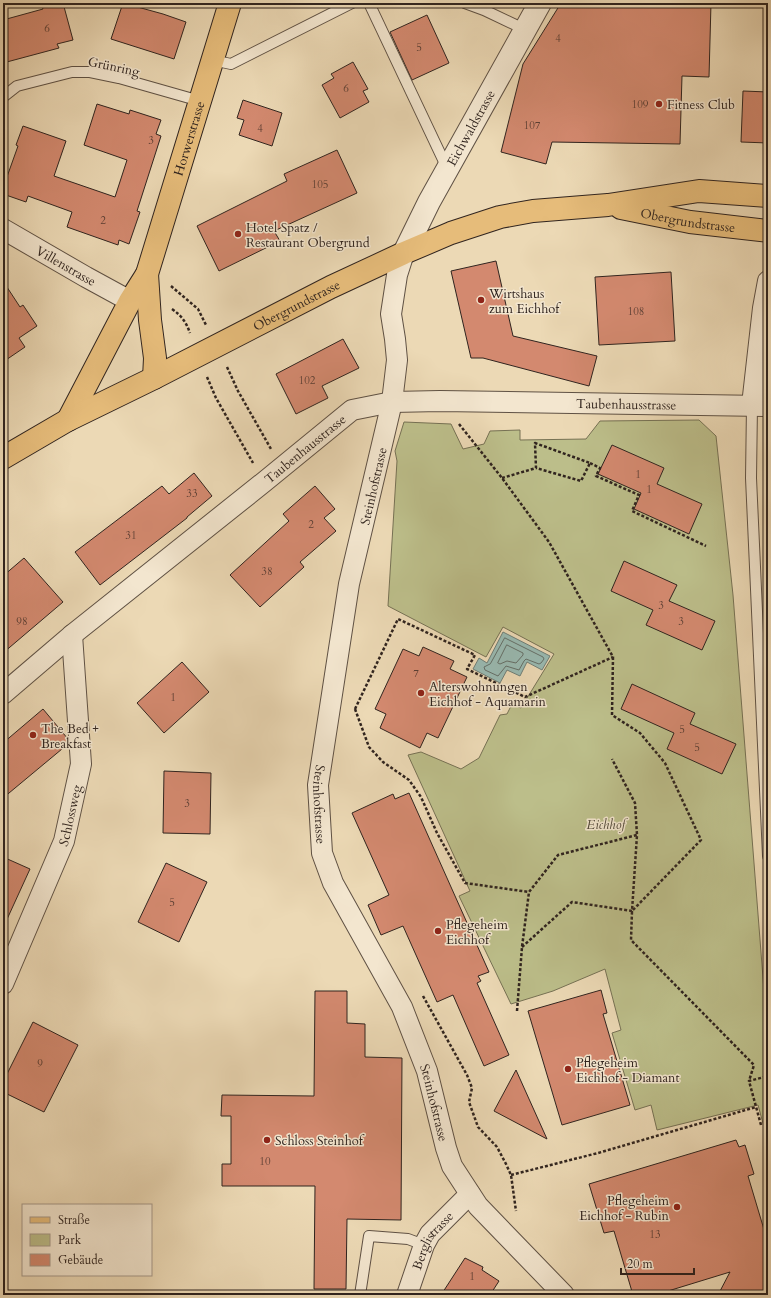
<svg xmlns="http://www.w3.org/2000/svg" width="771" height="1298" font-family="Cardo,serif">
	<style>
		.green { fill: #bcbe8a; stroke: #767154 }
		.water { fill: #99bab2; stroke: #6f7e77 }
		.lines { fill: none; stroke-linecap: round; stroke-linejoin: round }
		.shore { stroke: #646f68; stroke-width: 1 }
		.building { fill: #d3896f; stroke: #30241f }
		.service-casing { stroke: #5f5144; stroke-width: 12 }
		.minor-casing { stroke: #5f5144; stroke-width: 22 }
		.tertiary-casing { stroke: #5f5144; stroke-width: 24 }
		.primary-casing { stroke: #30241f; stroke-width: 24 }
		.path { stroke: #30241f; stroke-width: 2.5; stroke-dasharray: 3 2; stroke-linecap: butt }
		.service { stroke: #f3e6cf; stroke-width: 10 }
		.minor { stroke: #f3e6cf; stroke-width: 20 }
		.tertiary { stroke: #f3e6cf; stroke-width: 22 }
		.primary { stroke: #e6bc7a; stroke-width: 22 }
		.poi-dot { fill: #8f2418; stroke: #f3e6cf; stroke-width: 1.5 }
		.labels { text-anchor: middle; stroke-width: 3; stroke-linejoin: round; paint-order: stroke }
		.number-label { font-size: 11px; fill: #593d33 }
		.street-label { font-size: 13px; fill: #30241f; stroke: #f3e6cf }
		.poi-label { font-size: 13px; fill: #30241f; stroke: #f3e6cf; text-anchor: start }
		.park-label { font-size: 13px; font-style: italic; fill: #534a3a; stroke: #f3e6cf }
	</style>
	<rect width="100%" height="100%" fill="#ecd9b5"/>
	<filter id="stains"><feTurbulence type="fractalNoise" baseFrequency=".005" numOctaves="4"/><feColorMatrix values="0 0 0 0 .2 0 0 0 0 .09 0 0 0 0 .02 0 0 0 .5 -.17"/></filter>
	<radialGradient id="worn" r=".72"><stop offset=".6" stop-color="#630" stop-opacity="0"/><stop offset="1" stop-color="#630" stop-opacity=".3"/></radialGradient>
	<path class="green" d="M699,420L716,436L733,595L767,1029L768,1030V1126L764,1127L758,1105L657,1130L651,1105L635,1110L612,1033L621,1030L605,969L553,991L511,1004L459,896L470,891L408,755L421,752L461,769L479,758L500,715L507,714L512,704L521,708L554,654L503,627L486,657L388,606L397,461L395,451L404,422L451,424L463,449L484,444L490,431L520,430V440L586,439L600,421Z"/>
	<path class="water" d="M503,632L550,656L542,670L527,662L520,676L507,670L500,683L473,669L479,658L487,663Z"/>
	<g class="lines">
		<g class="shore">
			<path d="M505,638L543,657L544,659L541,663L539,664L526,659L524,661L519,670L506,666L498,676L485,670L484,667L490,664Z"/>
			<path d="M507,645L523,653V655L516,663L507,661L500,664L498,663Z"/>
		</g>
	</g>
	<g class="building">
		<path d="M41,3H63L73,40L57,44L59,48L3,63V20L43,9Z"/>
		<path d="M123,3L163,14L186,22L174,59L111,39Z"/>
		<path d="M561,3H711L709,77L682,76L680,144L552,142L546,164L501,152L523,64Z"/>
		<path d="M427,15L449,63L412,80L390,32Z"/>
		<path d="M353,62L368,89L363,91L369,102L340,118L322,85L334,78L331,74Z"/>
		<path d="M743,91L768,92V143L741,142Z"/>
		<path d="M243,100L282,113L272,146L239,135L244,120L237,118Z"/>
		<path d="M97,104L129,114L130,110L161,120L156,134L161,136L137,211L140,212L129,244L119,240L118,245L67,227L72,212L28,196L26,202L3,194V188L18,146L16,145L23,126L66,141L54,176L115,197L127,160L84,145Z"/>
		<path d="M337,150L357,193L274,231L280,241L219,271L197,226L287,181L284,174Z"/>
		<path d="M496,261L513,336L597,356L589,386L483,358H471L451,271Z"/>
		<path d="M671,272L675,341L599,345L595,277Z"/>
		<path d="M3,281L20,307L23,305L37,326L19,338L25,347L3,362Z"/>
		<path d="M343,339L359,368L322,386L328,398L296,414L276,374Z"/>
		<path d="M612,445L664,468L657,484L702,504L689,534L634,509L641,493L598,474Z"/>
		<path d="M194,473L212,496L187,517V518L100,585L75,552L162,486L169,494Z"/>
		<path d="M315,486L335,509L324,518L336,531L300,562L304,567L260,607L230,575L289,521L283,514Z"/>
		<path d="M24,558L63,602L3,653V576Z"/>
		<path d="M624,561L677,585L669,601L715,621L702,650L646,625L653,610L611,591Z"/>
		<path d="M423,647L454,661L450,669L467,677L438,738L427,733L420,748L380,728L386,714L375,709L403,649L419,656Z"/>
		<path d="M182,662L209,692L164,733L137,703Z"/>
		<path d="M632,684L695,713L690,724L736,744L722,774L667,749L674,733L621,709Z"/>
		<path d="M43,709L68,739V744L3,798V743Z"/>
		<path d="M164,771L211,773L210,834L163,833Z"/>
		<path d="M409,793L489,972L478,976L481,981L477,983L509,1055L484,1066L453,995L437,1002L403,926L381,935L368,905L389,895L352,813L393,794L395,799Z"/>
		<path d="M3,857L30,869L3,928Z"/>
		<path d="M166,863L207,882L179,942L138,922Z"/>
		<path d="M601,990L607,1013L603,1014L630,1105L562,1125L528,1011Z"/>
		<path d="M315,991H347V1023L365,1024V1057L402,1058L401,1220L347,1219L346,1289H314L315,1186H222V1164H231V1116H221L222,1095L314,1096Z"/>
		<path d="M33,1022L78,1045L44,1112L3,1092V1082Z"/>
		<path d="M516,1070L547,1139L494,1111Z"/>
		<path d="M736,1140L739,1147L745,1145L754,1174L748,1176L768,1243V1295H718L730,1272L655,1295H633L614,1231L604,1233L589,1184Z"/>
		<path d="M465,1258L483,1267L482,1270L499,1281L490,1295H441Z"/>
	</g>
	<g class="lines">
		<g class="service-casing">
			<g id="service">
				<path d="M369,3L447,168"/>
				<path d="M465,3L484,10L524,29"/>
				<path d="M212,60L231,64L352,3"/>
				<path d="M3,97L17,86L72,72H90L119,78L200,101"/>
				<path d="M752,405L751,478L768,856"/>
				<path d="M360,1295L369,1236L408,1239L424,1245"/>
			</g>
		</g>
		<g class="minor-casing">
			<g id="minor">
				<path id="s1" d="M3,229L86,277L130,301"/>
				<path id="s2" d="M404,253L397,275L391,314L395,339L397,360L392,402L349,584L318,785L322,853L333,883L402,1007L427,1071L446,1148L452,1166L478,1206L564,1295"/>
				<path d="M752,405L763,308L768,281"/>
				<path id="s3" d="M3,694L72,635L264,482L352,410L392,402L440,401L768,406"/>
				<path id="s4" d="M3,984L64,841L81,764L72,635"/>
				<path id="s5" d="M407,1295L424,1245L430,1234L470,1194"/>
			</g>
		</g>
		<g class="tertiary-casing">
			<g id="tertiary">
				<path id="s6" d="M404,253L429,202L540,3"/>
			</g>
		</g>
		<g class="primary-casing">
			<g id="primary">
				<path id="s7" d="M621,208L690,222L768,231"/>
				<path d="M147,274L150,320L155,358L154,378"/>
				<path id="s8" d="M68,420L130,301L147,274L230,3"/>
				<path id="s9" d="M3,458L68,420L154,378L331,287L404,253L451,233L500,217L533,211L608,205L699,191L768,196"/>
			</g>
		</g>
		<g class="path">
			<path d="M171,286L198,309L206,325"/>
			<path d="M172,309C182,316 186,322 190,333"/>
			<path d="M227,367L238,391L271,449"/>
			<path d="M207,377L216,398L253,463"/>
			<path d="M459,424L502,478L549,542L613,657L612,715L640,733L665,763L701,840L632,911L631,940L754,1065L749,1081"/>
			<path d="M590,463L600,468L596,476L639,495L632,511L706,546"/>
			<path d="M502,478L536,468L535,443L590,463L581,481L536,468"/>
			<path d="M355,709L369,747L383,762L409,780L421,797L437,833L465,883L529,892L558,855L637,835"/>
			<path d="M355,709L398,619L475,655L467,669L525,697L613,657"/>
			<path d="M522,947L572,902L632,911L637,835L635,803L612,759"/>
			<path d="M423,996L467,1075L472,1088L469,1102L478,1127L497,1147L506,1164L511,1175L516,1211"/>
			<path d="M517,1011L522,947L529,892"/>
			<path d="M761,1125L749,1081L768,1076"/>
			<path d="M511,1175L598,1153L756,1107"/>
		</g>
		<use href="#service" class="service"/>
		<use href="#minor" class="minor"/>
		<use href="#tertiary" class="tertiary"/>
		<use href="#primary" class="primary"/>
	</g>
	<g class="poi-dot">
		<circle cx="659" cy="104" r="4"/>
		<circle cx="238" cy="234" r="4"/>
		<circle cx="481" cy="300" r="4"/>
		<circle cx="421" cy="693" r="4"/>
		<circle cx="33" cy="735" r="4"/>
		<circle cx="438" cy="931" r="4"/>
		<circle cx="568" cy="1069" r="4"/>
		<circle cx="267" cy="1140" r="4"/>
		<circle cx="677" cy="1207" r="4"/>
	</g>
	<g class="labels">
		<g class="number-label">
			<text x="47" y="32">6</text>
			<text x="558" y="42">4</text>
			<text x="419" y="51">5</text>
			<text x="346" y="92">6</text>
			<text x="640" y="108">109</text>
			<text x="532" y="129">107</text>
			<text x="260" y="132">4</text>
			<text x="151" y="144">3</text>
			<text x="320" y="188">105</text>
			<text x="103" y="224">2</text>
			<text x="636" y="315">108</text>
			<text x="307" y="384">102</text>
			<text x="638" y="478">1</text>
			<text x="649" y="493">1</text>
			<text x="192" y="497">33</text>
			<text x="311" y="528">2</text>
			<text x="131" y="539">31</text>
			<text x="267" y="575">38</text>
			<text x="661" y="609">3</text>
			<text x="22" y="625">98</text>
			<text x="681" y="625">3</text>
			<text x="416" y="677">7</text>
			<text x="173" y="701">1</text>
			<text x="682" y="733">5</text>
			<text x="697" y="751">5</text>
			<text x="187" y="807">3</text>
			<text x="172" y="906">5</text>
			<text x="40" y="1067">9</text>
			<text x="265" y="1165">10</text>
			<text x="655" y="1238">13</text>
			<text x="472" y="1280">1</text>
		</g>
		<g class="street-label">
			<text transform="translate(114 66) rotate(12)" y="5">Grünring</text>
			<text dy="5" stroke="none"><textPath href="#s6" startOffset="142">Eichwaldstrasse</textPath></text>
			<text dy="5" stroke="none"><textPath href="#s8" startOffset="308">Horwerstrasse</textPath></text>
			<text dy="5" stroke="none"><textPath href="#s7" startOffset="68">Obergrundstrasse</textPath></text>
			<text dy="5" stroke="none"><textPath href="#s1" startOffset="73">Villenstrasse</textPath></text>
			<text dy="5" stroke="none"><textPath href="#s9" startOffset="331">Obergrundstrasse</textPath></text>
			<text dy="5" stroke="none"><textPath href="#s3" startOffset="725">Taubenhausstrasse</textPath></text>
			<text dy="5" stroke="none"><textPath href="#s3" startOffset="389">Taubenhausstrasse</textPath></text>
			<text transform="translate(373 486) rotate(-77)" y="5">Steinhofstrasse</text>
			<text dy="5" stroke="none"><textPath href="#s2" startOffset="561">Steinhofstrasse</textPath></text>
			<text dy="5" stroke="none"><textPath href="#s4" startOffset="182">Schlossweg</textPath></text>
			<text dy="5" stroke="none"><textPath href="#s2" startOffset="885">Steinhofstrasse</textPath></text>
			<text dy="5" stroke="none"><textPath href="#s5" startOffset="61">Berglistrasse</textPath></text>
		</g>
		<g class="poi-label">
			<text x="667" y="109">Fitness Club</text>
			<text x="246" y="232">Hotel Spatz /<tspan x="246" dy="15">Restaurant Obergrund</tspan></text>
			<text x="489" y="298">Wirtshaus<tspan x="489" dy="15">zum Eichhof</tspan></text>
			<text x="429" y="691">Alterswohnungen<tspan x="429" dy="15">Eichhof - Aquamarin</tspan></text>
			<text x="41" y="733">The Bed +<tspan x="41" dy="15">Breakfast</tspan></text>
			<text x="446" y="929">Pflegeheim<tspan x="446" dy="15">Eichhof</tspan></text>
			<text x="576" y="1067">Pflegeheim<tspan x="576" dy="15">Eichhof - Diamant</tspan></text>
			<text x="275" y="1145">Schloss Steinhof</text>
			<text x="669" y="1205" text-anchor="end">Pflegeheim<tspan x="669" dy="15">Eichhof - Rubin</tspan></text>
		</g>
		<g class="park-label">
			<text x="606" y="829">Eichhof</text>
		</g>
	</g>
	<rect width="771" height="1298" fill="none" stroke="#ecd9b5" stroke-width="16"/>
	<rect x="4" y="4" width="763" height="1290" fill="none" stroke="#30241f" stroke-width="2"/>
	<rect x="8" y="8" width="755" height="1282" fill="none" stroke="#30241f"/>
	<rect x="22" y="1204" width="130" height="72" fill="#f3e6cf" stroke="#a59889"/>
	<rect x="30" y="1217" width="20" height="6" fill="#e6bc7a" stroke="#a59889"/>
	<text x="58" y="1224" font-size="12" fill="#30241f">Straße</text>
	<rect x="30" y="1234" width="20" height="12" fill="#bcbe8a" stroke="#a59889"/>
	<text x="58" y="1244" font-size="12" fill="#30241f">Park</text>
	<rect x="30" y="1254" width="20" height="12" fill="#d3896f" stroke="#a59889"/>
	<text x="58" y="1264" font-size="12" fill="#30241f">Gebäude</text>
	<path d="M621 1268v6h73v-6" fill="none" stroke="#30241f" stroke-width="2"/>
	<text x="627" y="1268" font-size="12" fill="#30241f" stroke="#f3e6cf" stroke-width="3" paint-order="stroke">20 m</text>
	<rect width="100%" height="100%" filter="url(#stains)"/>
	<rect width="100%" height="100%" fill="url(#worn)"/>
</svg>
